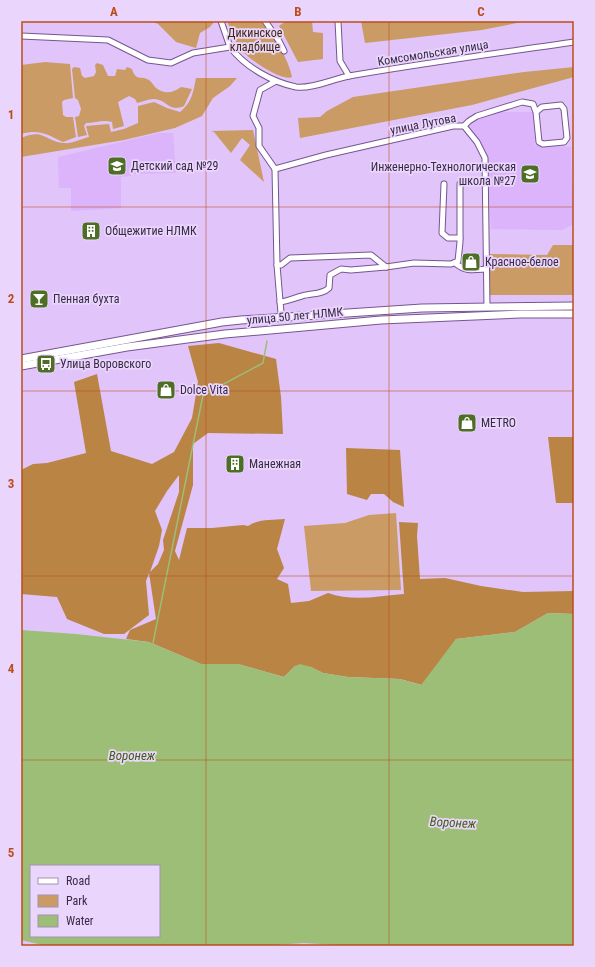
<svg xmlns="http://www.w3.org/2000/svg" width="595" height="967" font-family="'Roboto Condensed',sans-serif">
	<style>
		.built { fill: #dbb4fb }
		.green { fill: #ca9b64 }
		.forest { fill: #b98444; fill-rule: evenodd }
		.water { fill: #9cbe76; fill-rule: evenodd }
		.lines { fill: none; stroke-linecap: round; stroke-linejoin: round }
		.stream { stroke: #9cbe76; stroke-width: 1.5 }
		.street-casing { stroke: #775690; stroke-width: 7 }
		.secondary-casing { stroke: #775690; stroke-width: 9 }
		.street { stroke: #fff; stroke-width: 5 }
		.secondary { stroke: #fff; stroke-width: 7 }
		.grid { fill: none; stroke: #bc4d1a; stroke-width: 1; stroke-opacity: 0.55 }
		.labels { text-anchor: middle; stroke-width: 3.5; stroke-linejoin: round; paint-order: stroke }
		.park-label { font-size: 12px; fill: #3f280c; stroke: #ead5fd }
		.street-label { font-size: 12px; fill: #382a44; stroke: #ead5fd }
		.poi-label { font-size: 12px; fill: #382a44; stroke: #ead5fd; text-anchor: start }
		.water-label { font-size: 13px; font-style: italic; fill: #405f13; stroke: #ead5fd }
		.neatline { fill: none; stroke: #bc4d1a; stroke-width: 1.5 }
		.grid-label { font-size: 13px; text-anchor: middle; font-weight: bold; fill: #bc4d1a }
	</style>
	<rect width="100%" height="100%" fill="#e1c4f9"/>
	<g class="built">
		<path d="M501,112H534L535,145L571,147L572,185H574V224L562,230L491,229L487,162L467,127L470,122Z"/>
		<path d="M159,133H173L176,173L131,174V176L121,177V208L71,211V188H59L58,157Z"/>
	</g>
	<g class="green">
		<path d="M152,21H214V22L210,27L200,33L196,48L176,42L158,24Z"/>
		<path d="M227,21H261C273,38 288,56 292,77C282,82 251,60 243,52C235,44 231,30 227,21Z"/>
		<path d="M286,21H312L313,32L323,33V59L298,62L279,26Z"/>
		<path d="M361,21H527L482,30L365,43Z"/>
		<path d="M45,62L70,64L73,98L64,100L62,102L63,115L66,117H73L76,137L63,142C46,134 40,129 21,134V65Z"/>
		<path d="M97,63L103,65L108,76H115L117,69L125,70L127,67L132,69C136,82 141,75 149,80C152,82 153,85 155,87C164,95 173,93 181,87L192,89L184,106C168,113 167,99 154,99C148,99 142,102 137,103L135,99L129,96L118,102L124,126L113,129L112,122C104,119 95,123 86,123L84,126L87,135L78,137L75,117L79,116L81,109L78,100L75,98L72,69L74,67L80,68L82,76L85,78L94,76L96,72L95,65Z"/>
		<path d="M574,67V77L472,105L300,138L298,118L320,117L327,111L353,97L524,72Z"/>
		<path d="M196,78H237L230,86L213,98L202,116L175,128L124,140L21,157V138C45,128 43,141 64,143C71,144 81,139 89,137L86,126L109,124L111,132L124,129L138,123V106L154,102L167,108L180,112C192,102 193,93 196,78Z"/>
		<path d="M253,130L264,182L240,160L250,145L242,138L231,153L214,132L211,131Z"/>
		<path d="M553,245H574V295H489V254L547,255Z"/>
		<path d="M396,513L401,590L311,591L304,526L345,523L369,515Z"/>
	</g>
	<g class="forest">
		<path d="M219,343L276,359L281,397L283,434L208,433L193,444V485L175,551L179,560L187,528H212L243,525L248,526C258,519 272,520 285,519L277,549L284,568L277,579L288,584L291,603L309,601L328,593C352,602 379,596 404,594L399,522L418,523L417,536L420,579L445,578L481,586L523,592L574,591C574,599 572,606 574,614L548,613L515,632L456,639L422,685L400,679L348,677L323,673L311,667L295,666L284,677L238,664H201L149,642L126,639L130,630L156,619L149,573L146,581L149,615L124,634H104L67,619L57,597L21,594V470L33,464L47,463L86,453L74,382L97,374L111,451L152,464L174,452L192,418L198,382L188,346ZM179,475V492L163,540L164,550L158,564L150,572L159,546L162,530L155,511L167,491Z"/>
		<path d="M548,437H574V503H556Z"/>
		<path d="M346,448L400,450L404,507L393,502L384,494H371L367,500L347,494Z"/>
	</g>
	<path class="water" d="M548,613L574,614V946H352L304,943L261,946H47L21,940V630L76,634L149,642L201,664H238L284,677L295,666L300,664L311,667L323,673L348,677L400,679L421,685L456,639L515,632ZM31,866H159V936H31Z"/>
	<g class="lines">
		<path class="stream" d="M153,643L203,395L263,363L267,341"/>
		<g class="street-casing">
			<g id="street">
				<path d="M221,21L230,47"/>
				<path d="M265,21L279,41L284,51"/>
				<path d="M338,21L340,61L349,76"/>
				<path d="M21,36L108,40L148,60L171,63L193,53L230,47C245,67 272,82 296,87C312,89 333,79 349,76C424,63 499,53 574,42"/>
				<path d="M276,81L260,90L253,116L259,128V146L275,169L277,265L281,313L284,317"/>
				<path d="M464,126L469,121L477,116L522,102L533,104L536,112L539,142L543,144L564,142L567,138L564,109L561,105L542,107L536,112"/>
				<path d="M275,169L326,155L453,126H464L477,142L485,158L487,307"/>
				<path d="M444,184L442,233L448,238H460"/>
				<path d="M455,263C466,272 473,270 486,269"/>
				<path d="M277,265H281L290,258L371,255L386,267"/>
				<path d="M280,302C288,301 294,298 302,296C311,293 322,295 329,288L330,275L341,269L351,270L386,267L414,263L451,264L458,261L460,242V184"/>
			</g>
		</g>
		<g class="secondary-casing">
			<g id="secondary">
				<path d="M21,359L222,322L241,320L422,308L574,306"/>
				<path d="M21,366L127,347L225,334L381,320L520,314H574"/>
			</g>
		</g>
		<use href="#street" class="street"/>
		<use href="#secondary" class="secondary"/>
	</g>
	<path class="grid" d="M206,21V946M389,21V946M21,207H574M21,391H574M21,576H574M21,760H574"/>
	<defs>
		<g id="school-square" transform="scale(1)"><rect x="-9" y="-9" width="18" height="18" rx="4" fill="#4f6e25" stroke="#ead5fd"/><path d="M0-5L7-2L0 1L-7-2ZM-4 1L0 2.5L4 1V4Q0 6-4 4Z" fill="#fff"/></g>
		<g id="building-square" transform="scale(1)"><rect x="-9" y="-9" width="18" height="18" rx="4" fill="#4f6e25" stroke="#ead5fd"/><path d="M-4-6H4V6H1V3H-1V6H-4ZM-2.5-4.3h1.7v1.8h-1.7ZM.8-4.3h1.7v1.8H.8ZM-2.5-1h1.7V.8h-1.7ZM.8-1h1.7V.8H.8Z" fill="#fff"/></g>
		<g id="shop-square" transform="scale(1)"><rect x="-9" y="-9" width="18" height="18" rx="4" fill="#4f6e25" stroke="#ead5fd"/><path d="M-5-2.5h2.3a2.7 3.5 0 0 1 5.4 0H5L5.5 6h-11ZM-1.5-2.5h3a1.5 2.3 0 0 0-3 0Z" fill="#fff"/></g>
		<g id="bar-square" transform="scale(1)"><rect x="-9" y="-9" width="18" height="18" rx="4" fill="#4f6e25" stroke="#ead5fd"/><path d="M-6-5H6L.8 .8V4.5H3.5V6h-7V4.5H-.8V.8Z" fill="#fff"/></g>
		<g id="bus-square" transform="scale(1)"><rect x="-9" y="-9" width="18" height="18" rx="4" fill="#4f6e25" stroke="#ead5fd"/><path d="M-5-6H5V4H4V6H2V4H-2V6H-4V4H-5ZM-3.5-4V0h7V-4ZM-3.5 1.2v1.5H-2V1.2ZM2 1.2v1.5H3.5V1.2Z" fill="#fff"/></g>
	</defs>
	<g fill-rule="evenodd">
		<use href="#school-square" x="117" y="166"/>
		<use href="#school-square" x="530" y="174"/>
		<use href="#building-square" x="91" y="231"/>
		<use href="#shop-square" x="471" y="262"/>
		<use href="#bar-square" x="39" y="299"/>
		<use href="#bus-square" x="46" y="364"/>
		<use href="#shop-square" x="166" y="390"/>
		<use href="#shop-square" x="467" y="423"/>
		<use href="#building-square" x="235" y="464"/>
	</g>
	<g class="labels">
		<g class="park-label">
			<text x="255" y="37">Дикинское<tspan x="255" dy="14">кладбище</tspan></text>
		</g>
		<g class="street-label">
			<text transform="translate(433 53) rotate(-9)" y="4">Комсомольская улица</text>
			<text transform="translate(423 124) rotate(-11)" y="4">улица Лутова</text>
			<text transform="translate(295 316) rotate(-5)" y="4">улица 50 лет НЛМК</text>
		</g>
		<g class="poi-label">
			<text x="131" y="170">Детский сад №29</text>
			<text x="516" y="171" text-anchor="end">Инженерно-Технологическая<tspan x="516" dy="14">школа №27</tspan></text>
			<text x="105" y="235">Общежитие НЛМК</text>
			<text x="485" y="266">Красное-белое</text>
			<text x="53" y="303">Пенная бухта</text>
			<text x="60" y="368">Улица Воровского</text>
			<text x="180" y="394">Dolce Vita</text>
			<text x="481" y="427">METRO</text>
			<text x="249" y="468">Манежная</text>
		</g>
		<g class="water-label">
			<text x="132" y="760">Воронеж</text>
			<text transform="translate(453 822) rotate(3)" y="5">Воронеж</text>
		</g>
	</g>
	<rect width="595" height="967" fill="none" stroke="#ead5fd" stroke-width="44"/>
	<rect x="30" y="865" width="130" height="72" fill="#ead5fd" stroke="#a391b3"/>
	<rect x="38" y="878" width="20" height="6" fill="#ffffff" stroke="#a391b3"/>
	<text x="66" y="885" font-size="12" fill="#382a44">Road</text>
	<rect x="38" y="895" width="20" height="12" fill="#ca9b64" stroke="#a391b3"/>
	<text x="66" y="905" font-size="12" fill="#382a44">Park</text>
	<rect x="38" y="915" width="20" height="12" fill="#9cbe76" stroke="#a391b3"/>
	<text x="66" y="925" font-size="12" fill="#382a44">Water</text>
	<rect x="22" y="22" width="551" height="923" class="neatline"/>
	<g class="grid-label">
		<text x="114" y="16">A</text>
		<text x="298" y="16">B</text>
		<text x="481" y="16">C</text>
		<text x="11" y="119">1</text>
		<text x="11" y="303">2</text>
		<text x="11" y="488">3</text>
		<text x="11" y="673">4</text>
		<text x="11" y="857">5</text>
	</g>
</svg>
